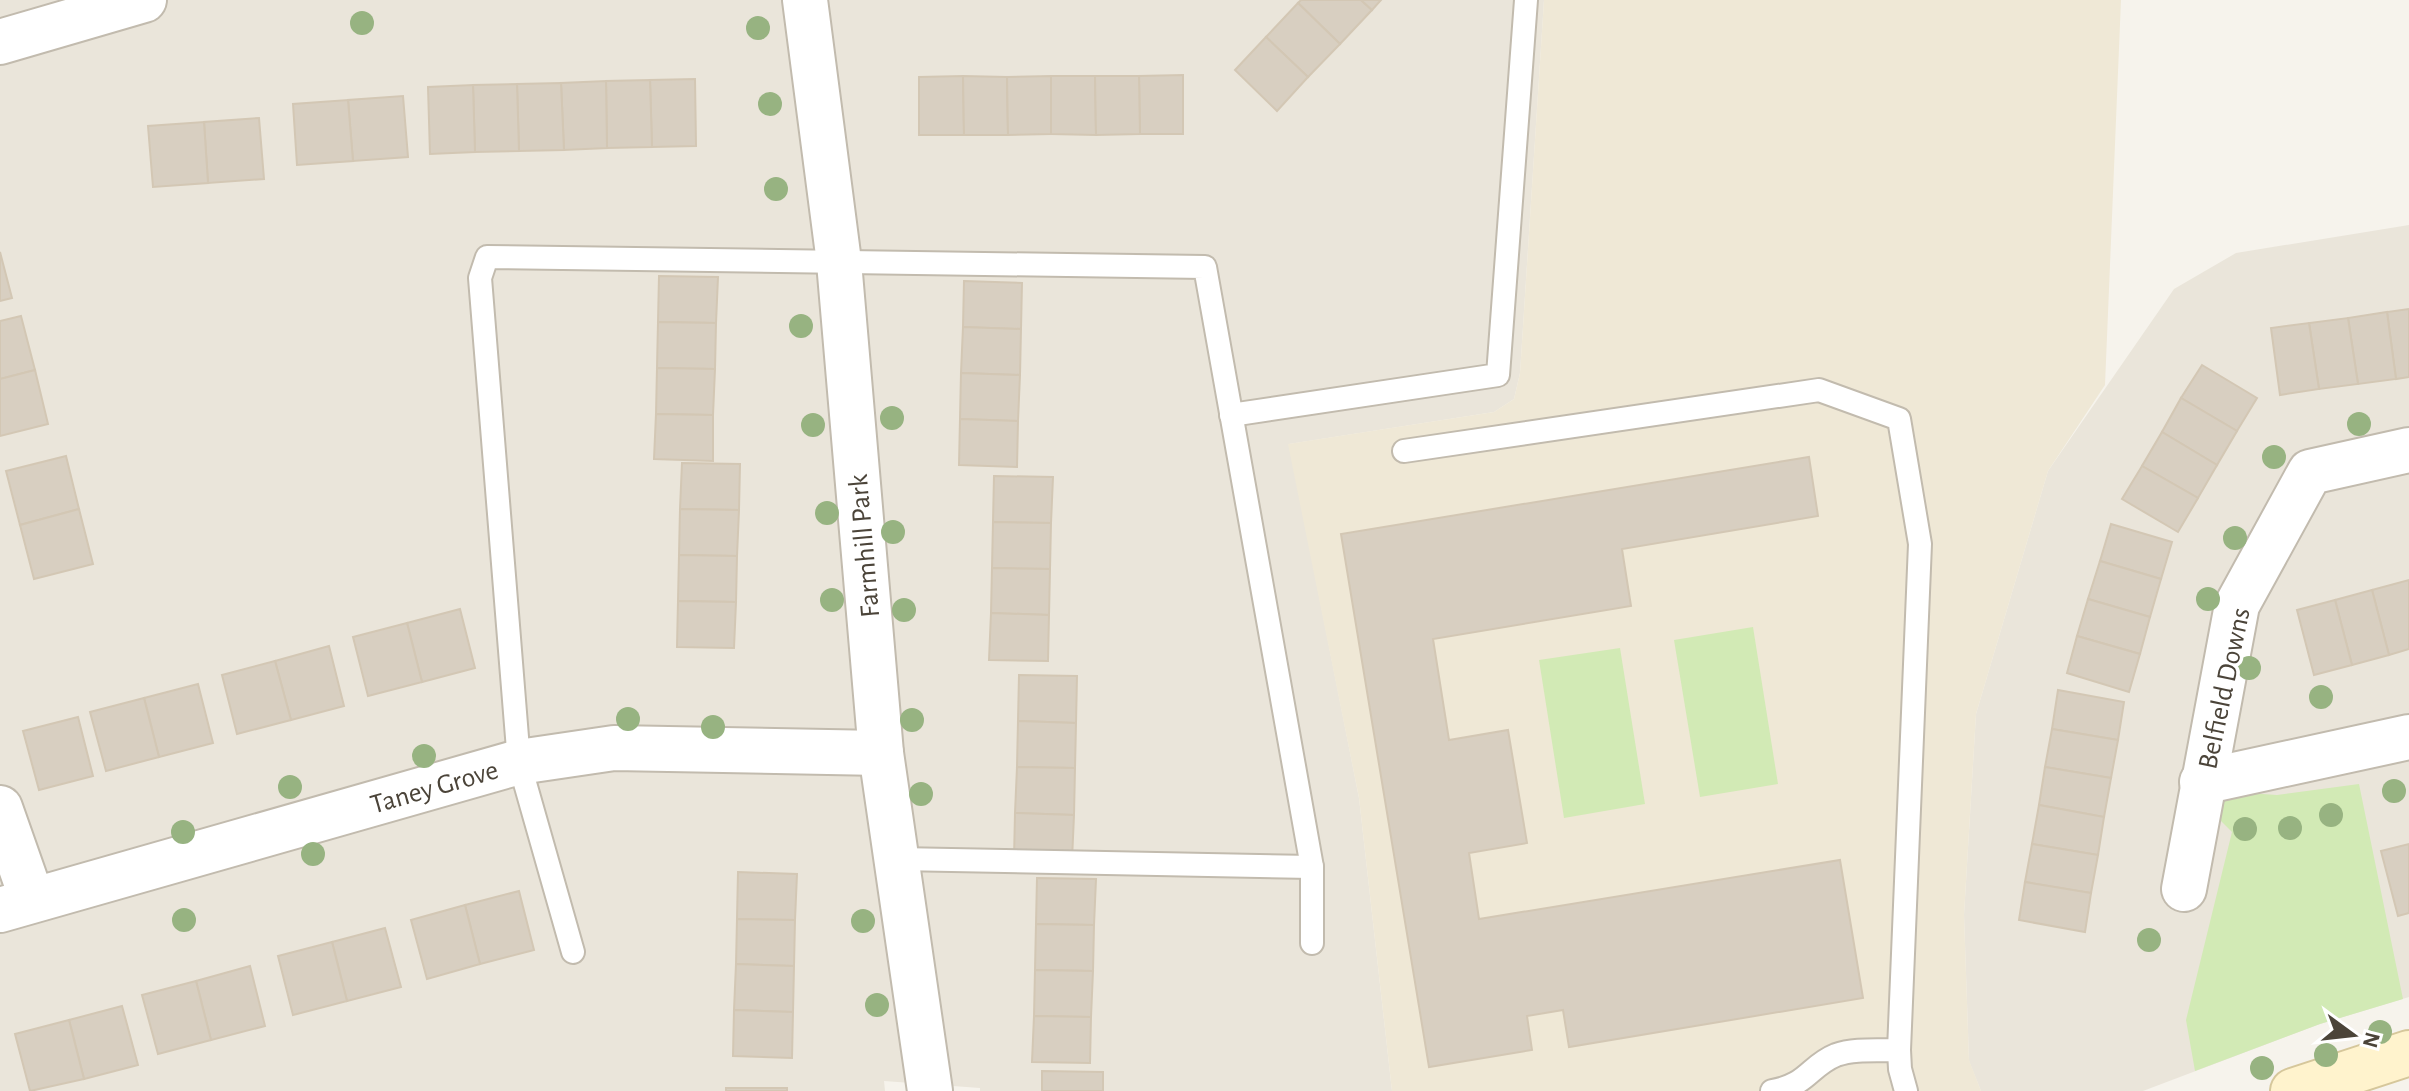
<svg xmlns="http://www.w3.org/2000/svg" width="2409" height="1091" font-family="'Alegreya Sans',sans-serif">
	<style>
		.residential { fill: #eae5da }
		.education { fill: #efe8d6 }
		.green { fill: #d2eab5 }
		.building { fill: #d8cfc1; stroke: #d3c7b4; stroke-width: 2 }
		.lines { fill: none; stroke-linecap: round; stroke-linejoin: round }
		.service-casing { stroke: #c2bbae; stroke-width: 26 }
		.minor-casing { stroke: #c2bbae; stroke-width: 48 }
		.secondary-casing { stroke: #d6c79b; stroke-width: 48 }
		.service { stroke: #fff; stroke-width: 22 }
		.minor { stroke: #fff; stroke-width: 44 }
		.secondary { stroke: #fff3cd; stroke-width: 44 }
		.tree { fill: #97b381 }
		.labels { text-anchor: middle; stroke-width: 7; stroke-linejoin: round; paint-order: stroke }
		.street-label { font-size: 28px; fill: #4b4439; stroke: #fff }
	</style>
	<rect width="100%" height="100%" fill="#f6f3ec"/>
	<g class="residential">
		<path d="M0,0H1544L1520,373L1514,399L1494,412L1289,444L1359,798L1392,1091H980V1088L884,1081L885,1091H0Z"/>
		<path d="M2409,225V997L2320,1024L2143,1091H1981L1969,1061L1964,915L1976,714L2048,471L2174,289L2236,253Z"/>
	</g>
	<path class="education" d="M1544,0H2121L2105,385L2048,471L1976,714L1964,915L1969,1060L1981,1091H1392L1359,798L1288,444L1494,412L1514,399L1520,373Z"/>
	<g class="green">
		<path d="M1753,627L1778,784L1700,797L1674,640Z"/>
		<path d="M1620,648L1645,804L1564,818L1539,660Z"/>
		<path d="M2359,784L2403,999L2320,1024L2195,1071L2186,1020L2232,832L2215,815L2218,800L2233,792L2277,795Z"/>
	</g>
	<g class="building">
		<path d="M1301,0H1361L1372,10L1340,44L1298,3Z"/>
		<path d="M1361,0H1381L1372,10Z"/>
		<path d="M1298,3L1340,44L1308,77L1266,37Z"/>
		<path d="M1266,37L1308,77L1277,111L1235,70Z"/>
		<path d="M1183,75V134H1140L1139,76Z"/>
		<path d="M963,76L964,135H919V77Z"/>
		<path d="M963,76L1007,77L1008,135H964Z"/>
		<path d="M1051,76V134L1008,135L1007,77Z"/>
		<path d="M1051,76H1095L1096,135L1051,134Z"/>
		<path d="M1095,76H1139L1140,134L1096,135Z"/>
		<path d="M695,79L696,146L652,147L650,80Z"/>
		<path d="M650,80L652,147L607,148L606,81Z"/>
		<path d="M606,81L607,148L564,150L561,83Z"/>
		<path d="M561,83L564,150L519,151L517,84Z"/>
		<path d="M517,84L519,151L475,152L473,85Z"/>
		<path d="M473,85L475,152L430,154L428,87Z"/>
		<path d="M403,96L408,157L353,161L348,100Z"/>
		<path d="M348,100L353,161L297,165L293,104Z"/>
		<path d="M259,118L264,179L208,183L204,122Z"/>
		<path d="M204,122L208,183L153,187L148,126Z"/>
		<path d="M0,252L12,298L0,301Z"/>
		<path d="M659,276L718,277L716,323L658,322Z"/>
		<path d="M964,281L1022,283L1021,329L963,327Z"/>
		<path d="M2409,309V377L2396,379L2387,312Z"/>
		<path d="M2387,312L2396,379L2358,384L2348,318Z"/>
		<path d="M21,316L35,370L0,379V321Z"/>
		<path d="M2348,318L2358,384L2319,389L2309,323Z"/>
		<path d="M658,322L716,323L715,369L657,368Z"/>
		<path d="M2309,323L2319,389L2280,395L2271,328Z"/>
		<path d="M963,327L1021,329L1020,375L961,373Z"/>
		<path d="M2202,365L2257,398L2237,431L2181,398Z"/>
		<path d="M657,368L715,369L713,415L656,414Z"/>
		<path d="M35,370L48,424L0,436V379Z"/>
		<path d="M961,373L1020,375L1018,421L960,419Z"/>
		<path d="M2181,398L2237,431L2217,465L2162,432Z"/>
		<path d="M656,414L713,415V461L654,459Z"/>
		<path d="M960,419L1018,421L1017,467L959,465Z"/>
		<path d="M2162,432L2217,465L2198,498L2142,466Z"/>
		<path d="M66,456L79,509L20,525L6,471Z"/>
		<path d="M1809,457L1818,516L1622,549L1631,606L1433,639L1449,740L1508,730L1527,843L1469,853L1479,919L1840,860L1863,998L1569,1047L1563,1010L1527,1016L1532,1050L1429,1067L1341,534Z"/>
		<path d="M682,463L740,464L739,510L680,509Z"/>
		<path d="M2142,466L2198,498L2178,532L2122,499Z"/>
		<path d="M994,476L1053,477L1051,523L993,522Z"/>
		<path d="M79,509L93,564L34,579L20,525Z"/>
		<path d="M680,509L739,510L737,556L679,555Z"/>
		<path d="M993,522L1051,523L1050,569L992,568Z"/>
		<path d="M2111,524L2172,542L2161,579L2100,561Z"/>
		<path d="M679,555L737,556L736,602L678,601Z"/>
		<path d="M2100,561L2161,579L2150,617L2088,599Z"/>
		<path d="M992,568L1050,569L1049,615L991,613Z"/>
		<path d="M2409,580V649L2389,655L2372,590Z"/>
		<path d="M2372,590L2389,655L2352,665L2335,600Z"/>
		<path d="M2088,599L2150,617L2140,654L2077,636Z"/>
		<path d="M2335,600L2352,665L2314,675L2297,610Z"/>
		<path d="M678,601L736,602L734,648L677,647Z"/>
		<path d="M460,609L475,668L422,682L407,623Z"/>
		<path d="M991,613L1049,615L1048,661L989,660Z"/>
		<path d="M407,623L422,682L368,696L353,637Z"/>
		<path d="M2077,636L2140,654L2129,692L2067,673Z"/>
		<path d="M329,646L344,706L291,720L275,661Z"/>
		<path d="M275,661L291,720L237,734L222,675Z"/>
		<path d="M1019,675L1077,676L1076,723L1018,721Z"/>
		<path d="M198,684L213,743L159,757L144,698Z"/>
		<path d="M2058,690L2124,702L2118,740L2052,729Z"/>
		<path d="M144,698L159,757L106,771L90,712Z"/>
		<path d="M78,717L93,776L39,790L23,731Z"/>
		<path d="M1018,721L1076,723L1075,768L1017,767Z"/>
		<path d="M2052,729L2118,740L2111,778L2045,767Z"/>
		<path d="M1017,767L1075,768L1074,815L1015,813Z"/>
		<path d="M2045,767L2111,778L2104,817L2039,805Z"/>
		<path d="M2039,805L2104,817L2098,855L2032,844Z"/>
		<path d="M1015,813L1074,815L1072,860L1014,859Z"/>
		<path d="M2032,844L2098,855L2091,893L2025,882Z"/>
		<path d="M2409,844V913L2398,916L2381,851Z"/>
		<path d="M738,872L797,874L795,920L737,919Z"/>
		<path d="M1037,878L1096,879L1094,925L1036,924Z"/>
		<path d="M2025,882L2091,893L2085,932L2019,920Z"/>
		<path d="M519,891L534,950L480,964L465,905Z"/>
		<path d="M465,905L480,964L427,979L411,920Z"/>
		<path d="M737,919L795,920L794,966L736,964Z"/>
		<path d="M1036,924L1094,925L1093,971L1035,970Z"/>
		<path d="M385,928L401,987L347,1001L332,942Z"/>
		<path d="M332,942L347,1001L293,1015L278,956Z"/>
		<path d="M736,964L794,966L793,1012L734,1010Z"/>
		<path d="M250,966L265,1026L211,1040L196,981Z"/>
		<path d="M1035,970L1093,971L1091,1017L1034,1016Z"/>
		<path d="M196,981L211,1040L158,1054L142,995Z"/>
		<path d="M122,1006L138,1065L84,1079L69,1020Z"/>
		<path d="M734,1010L793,1012L792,1058L733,1056Z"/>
		<path d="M1034,1016L1091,1017L1090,1063L1032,1062Z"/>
		<path d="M69,1020L84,1079L30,1091L15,1034Z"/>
		<path d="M1042,1071L1103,1072V1091H1042Z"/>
		<rect x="726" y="1088" width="61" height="3"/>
	</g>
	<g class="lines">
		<g class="service-casing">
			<g id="service">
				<path d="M1231,415L1498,375L1526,0"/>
				<path d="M1404,451L1819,390L1899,419L1920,544L1899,1050L1900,1069L1906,1091"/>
				<path d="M898,859L1312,867"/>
				<path d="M573,952L519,762L480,278L487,257L1205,267L1312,867V943"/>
				<path d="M1772,1091C1808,1085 1809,1066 1836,1055C1855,1048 1880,1051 1899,1050"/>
			</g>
		</g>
		<g class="minor-casing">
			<g id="minor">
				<path d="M805,0L839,262L881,753L930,1091"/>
				<path d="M0,42L144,0"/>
				<path d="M2202,782L2409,737"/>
				<path d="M0,808L32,899"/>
				<path d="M2184,889L2237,605L2310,472L2409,450"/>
				<path d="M0,910L519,762L614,748L881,753"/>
			</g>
		</g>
		<g class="secondary-casing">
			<path id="secondary" d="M2293,1091L2409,1053"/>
		</g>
		<use href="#service" class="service"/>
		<use href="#minor" class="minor"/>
		<use href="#secondary" class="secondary"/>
	</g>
	<g class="tree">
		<circle cx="362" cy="23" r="12"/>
		<circle cx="758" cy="28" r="12"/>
		<circle cx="770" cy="104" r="12"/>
		<circle cx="776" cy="189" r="12"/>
		<circle cx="801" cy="326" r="12"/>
		<circle cx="892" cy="418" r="12"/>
		<circle cx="2359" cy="424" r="12"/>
		<circle cx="813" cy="425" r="12"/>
		<circle cx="2274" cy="457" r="12"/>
		<circle cx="827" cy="513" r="12"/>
		<circle cx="893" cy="532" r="12"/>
		<circle cx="2235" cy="538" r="12"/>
		<circle cx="2208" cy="599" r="12"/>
		<circle cx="832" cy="600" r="12"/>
		<circle cx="904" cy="610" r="12"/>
		<circle cx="2249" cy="668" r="12"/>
		<circle cx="2321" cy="697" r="12"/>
		<circle cx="628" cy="719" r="12"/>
		<circle cx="912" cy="720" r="12"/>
		<circle cx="713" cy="727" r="12"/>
		<circle cx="424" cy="756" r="12"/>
		<circle cx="290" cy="787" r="12"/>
		<circle cx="2394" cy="791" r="12"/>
		<circle cx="921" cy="794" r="12"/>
		<circle cx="2331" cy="815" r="12"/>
		<circle cx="2290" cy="828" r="12"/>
		<circle cx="2245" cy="829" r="12"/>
		<circle cx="183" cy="832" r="12"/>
		<circle cx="313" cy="854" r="12"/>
		<circle cx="184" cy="920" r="12"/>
		<circle cx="863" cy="921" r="12"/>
		<circle cx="2149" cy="940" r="12"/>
		<circle cx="877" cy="1005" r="12"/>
		<circle cx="2380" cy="1032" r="12"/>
		<circle cx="2326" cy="1055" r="12"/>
		<circle cx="2262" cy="1068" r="12"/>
	</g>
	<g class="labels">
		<g class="street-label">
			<text transform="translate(863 546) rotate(-95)" y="10">Farmhill Park</text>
			<text transform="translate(2223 688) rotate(-78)" y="10">Belfield Downs</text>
			<text transform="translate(434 786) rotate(-16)" y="10">Taney Grove</text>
		</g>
	</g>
	<g transform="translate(2353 1035) rotate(105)" stroke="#ffffff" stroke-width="6" paint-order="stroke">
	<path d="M0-6L14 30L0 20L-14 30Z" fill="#4b4439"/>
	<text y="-12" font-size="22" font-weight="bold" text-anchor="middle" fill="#4b4439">N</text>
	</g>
</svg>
